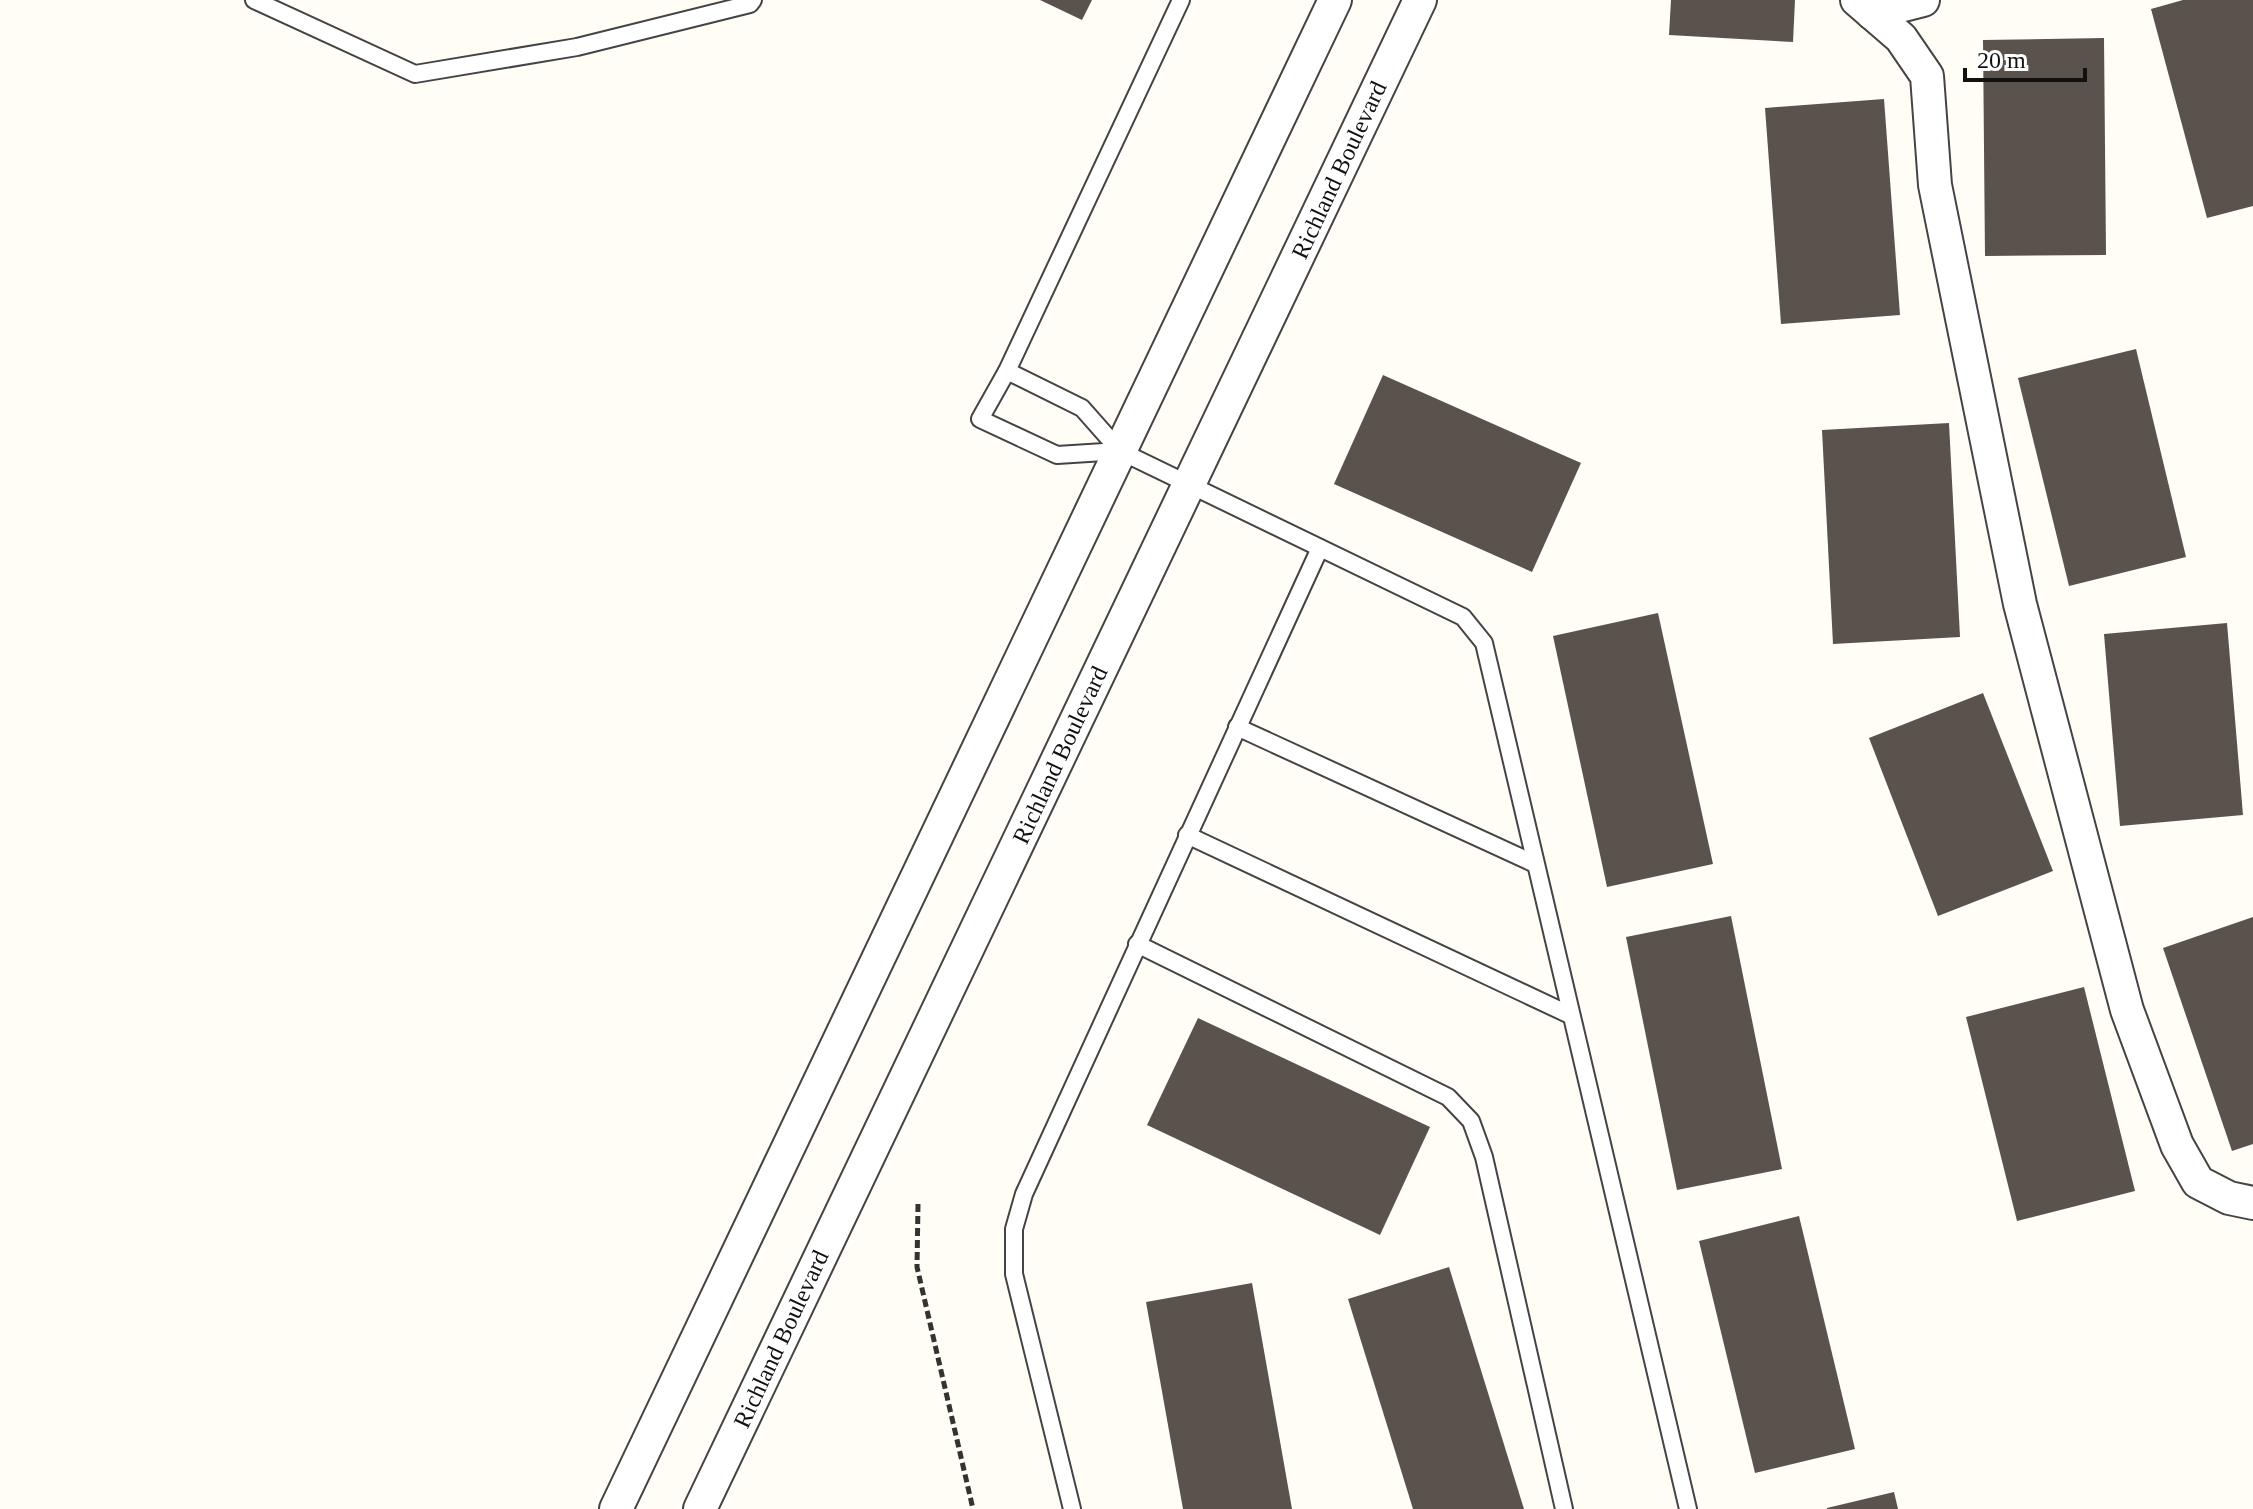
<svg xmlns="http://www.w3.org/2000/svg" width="2253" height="1509" font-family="'Times New Roman',serif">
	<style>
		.building { fill: #5a524d }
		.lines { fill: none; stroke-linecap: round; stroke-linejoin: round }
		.service-casing { stroke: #444; stroke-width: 20 }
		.minor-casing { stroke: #444; stroke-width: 36 }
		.path { stroke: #333; stroke-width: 5; stroke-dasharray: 8 4; stroke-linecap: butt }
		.service { stroke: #fff; stroke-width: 16 }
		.minor { stroke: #fff; stroke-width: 32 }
		.labels { text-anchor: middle; stroke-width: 8; stroke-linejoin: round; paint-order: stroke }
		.street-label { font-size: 24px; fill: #111; stroke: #fff }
	</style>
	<rect width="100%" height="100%" fill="#fffdf5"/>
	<g class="building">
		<path d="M1040,0H1092L1082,20Z"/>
		<path d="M1671,0H1795L1793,42L1669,35Z"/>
		<path d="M2183,0H2253V206L2207,218L2151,9Z"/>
		<path d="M2104,38L2106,255L1985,256L1983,40Z"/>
		<path d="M1884,99L1900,315L1781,324L1765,108Z"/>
		<path d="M2136,349L2186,557L2069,586L2018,378Z"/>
		<path d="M1383,375L1581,463L1532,572L1334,484Z"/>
		<path d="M1949,423L1960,637L1833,644L1822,430Z"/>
		<path d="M1658,613L1713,864L1607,887L1553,636Z"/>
		<path d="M2227,623L2243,815L2120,826L2104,634Z"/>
		<path d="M1983,693L2053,871L1938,916L1869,738Z"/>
		<path d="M1731,916L1782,1169L1677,1190L1626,937Z"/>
		<path d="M2253,917V1144L2232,1151L2163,948Z"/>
		<path d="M2084,987L2135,1191L2017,1221L1966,1017Z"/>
		<path d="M1198,1018L1430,1127L1380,1235L1147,1125Z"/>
		<path d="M1799,1216L1855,1449L1755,1473L1699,1241Z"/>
		<path d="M1449,1267L1524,1509H1413L1348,1299Z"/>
		<path d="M1252,1283L1292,1509H1183L1146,1302Z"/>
		<path d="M1894,1492L1898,1509H1827V1508Z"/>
	</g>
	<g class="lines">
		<g class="service-casing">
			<g id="service">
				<path d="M254,0L415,74L577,47L750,4L753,0"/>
				<path d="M1007,371L1082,408L1120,451L1463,617L1484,643L1688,1509"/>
				<path d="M1120,451L1057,455L980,419L1007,371L1181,0"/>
				<path d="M1237,727L1533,863"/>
				<path d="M1187,835L1570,1015"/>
				<path d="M1137,944L1448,1097L1471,1121L1484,1157L1564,1509"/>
				<path d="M1072,1509L1014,1274V1229L1024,1194L1320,548"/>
			</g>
		</g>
		<g class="minor-casing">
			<g id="minor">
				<path d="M1857,0L1901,38L1927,76L1935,185L2020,604L2127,1010L2177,1145L2198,1182L2229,1198L2253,1203"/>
				<path d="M1872,13L1923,0"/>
				<path d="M616,1509L1335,0"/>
				<path d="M700,1509L1420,0"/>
			</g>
		</g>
		<path class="path" d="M918,1204L917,1267L973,1509"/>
		<use href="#service" class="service"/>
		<use href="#minor" class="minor"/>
	</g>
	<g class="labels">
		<g class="street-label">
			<text transform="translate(1339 170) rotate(-65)" y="8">Richland Boulevard</text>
			<text transform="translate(1060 755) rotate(-65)" y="8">Richland Boulevard</text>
			<text transform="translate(781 1339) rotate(-65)" y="8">Richland Boulevard</text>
		</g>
	</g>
	<path d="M1965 68v12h120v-12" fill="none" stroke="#111111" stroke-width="4"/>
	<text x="1977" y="68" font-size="24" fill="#111111" stroke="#ffffff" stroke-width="6" paint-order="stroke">20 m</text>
</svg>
